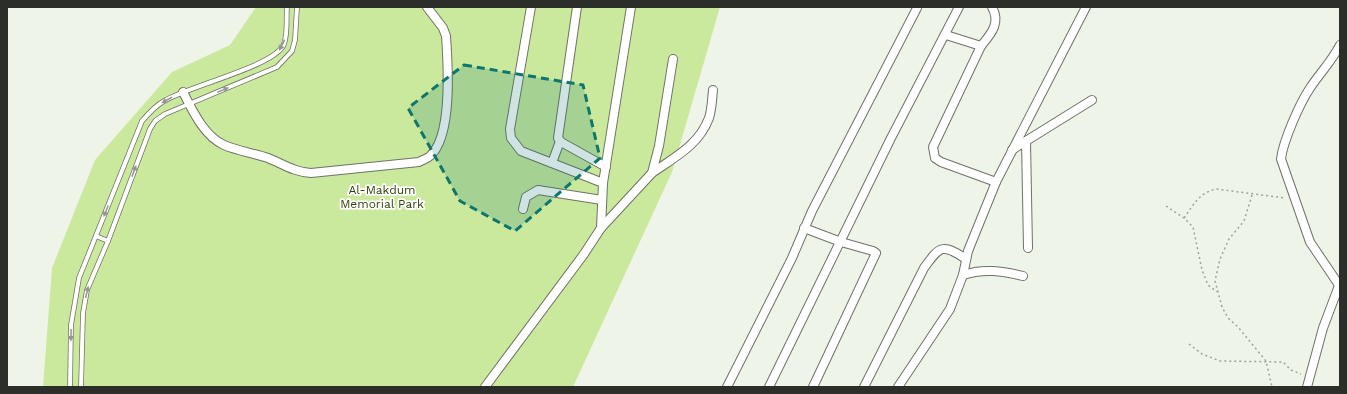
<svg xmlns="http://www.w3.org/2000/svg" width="1347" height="394" font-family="'Work Sans',sans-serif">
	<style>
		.green { fill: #cbe99d }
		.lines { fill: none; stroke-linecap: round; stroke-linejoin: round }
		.service-casing { stroke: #6e7267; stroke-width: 5.5 }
		.minor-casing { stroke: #6e7267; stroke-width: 10 }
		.path { stroke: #9ea299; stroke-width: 1.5; stroke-dasharray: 2 3; stroke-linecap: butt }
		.service { stroke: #fff; stroke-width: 4 }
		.minor { stroke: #fff; stroke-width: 8 }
		.oneway { fill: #969694 }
		.marked { fill: #0f766e; fill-opacity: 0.2; stroke: #0f766e; stroke-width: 3; stroke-dasharray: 8 5; stroke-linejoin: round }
		.labels { text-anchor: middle; stroke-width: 3.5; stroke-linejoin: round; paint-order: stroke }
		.park-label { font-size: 12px; fill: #32440b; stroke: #fff }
	</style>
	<rect width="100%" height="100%" fill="#eff4e8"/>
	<path class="green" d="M256,7H720L672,172L573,387H43L52,268L95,160L172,72L230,45Z"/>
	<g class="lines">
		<g class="service-casing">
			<g id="service">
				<path d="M96,236L108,241"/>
				<path d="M70,387L71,325L79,278L142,121C149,113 155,106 164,101C188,86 276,66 284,44C288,33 286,18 287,7"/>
				<path d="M81,387L83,313L87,290L108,241L150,129L155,121L165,114L277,67L292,51L295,40L297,7"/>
			</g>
		</g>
		<g class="minor-casing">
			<g id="minor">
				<path d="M531,7L510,129L511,138L521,151L603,183"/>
				<path d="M577,7L558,138L561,142L606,167"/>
				<path d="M946,35L981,46C991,34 1001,23 992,7"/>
				<path d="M981,46L933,147L935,158L941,162L996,182"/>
				<path d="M183,92C192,110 204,136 224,145C238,151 253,153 268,158C283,164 294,172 311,173L419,162C422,160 427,159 430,156C453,136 448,64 446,36L443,28L427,7"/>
				<path d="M1026,141L1092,100"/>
				<path d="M1012,150L1026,141L1028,248"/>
				<path d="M552,163L560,141"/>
				<path d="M652,173C675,157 699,145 709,118C712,109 712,99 713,90"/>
				<path d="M523,209L526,197L538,190L602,200"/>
				<path d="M601,228L652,173L659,146L673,59"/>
				<path d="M804,228L841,242L873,251L876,253L813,387"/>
				<path d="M963,275C983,268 1003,271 1023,276"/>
				<path d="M1339,285L1310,242L1281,159C1283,141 1300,103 1310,88C1320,73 1332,61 1340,45"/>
				<path d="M485,387L584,254L601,228L603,183L631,7"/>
				<path d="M727,387L792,258L812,211L917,8"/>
				<path d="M769,387L891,138L959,7"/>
				<path d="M864,387L924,268C940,246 942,243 966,259"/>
				<path d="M898,387L950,309L963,275L968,251L996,182L1086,7"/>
				<path d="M1307,387L1323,328L1340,283"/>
			</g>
		</g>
		<g class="path">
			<path d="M1252,195L1244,221L1229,239L1220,259L1215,281L1222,307L1228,318L1238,327L1266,361L1272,387"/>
			<path d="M1166,206L1184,218L1193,227L1202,270L1208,285L1217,292"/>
			<path d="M1184,218C1194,204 1199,193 1216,189L1285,198"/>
			<path d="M1189,344L1202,354L1220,361L1283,362L1291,370L1301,374"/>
		</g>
		<use href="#service" class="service"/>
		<use href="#minor" class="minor"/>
	</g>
	<defs><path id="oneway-solid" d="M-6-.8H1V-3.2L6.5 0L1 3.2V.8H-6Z"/></defs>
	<g class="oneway">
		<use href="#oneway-solid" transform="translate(282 45) rotate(116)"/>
		<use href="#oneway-solid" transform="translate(223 90) rotate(-22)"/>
		<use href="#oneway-solid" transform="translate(167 100) rotate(151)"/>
		<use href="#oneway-solid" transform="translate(134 171) rotate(-70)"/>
		<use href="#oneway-solid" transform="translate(106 211) rotate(112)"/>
		<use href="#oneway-solid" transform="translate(87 292) rotate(-77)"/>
		<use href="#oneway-solid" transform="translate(71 335) rotate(91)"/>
	</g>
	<path class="marked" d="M464,65L583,85L600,158L515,231L460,201L408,108Z"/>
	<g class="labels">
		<g class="park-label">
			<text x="382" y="194">Al-Makdum<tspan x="382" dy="14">Memorial Park</tspan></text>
		</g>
	</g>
	<rect width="1347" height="394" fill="none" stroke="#2c2e2a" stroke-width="16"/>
</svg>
